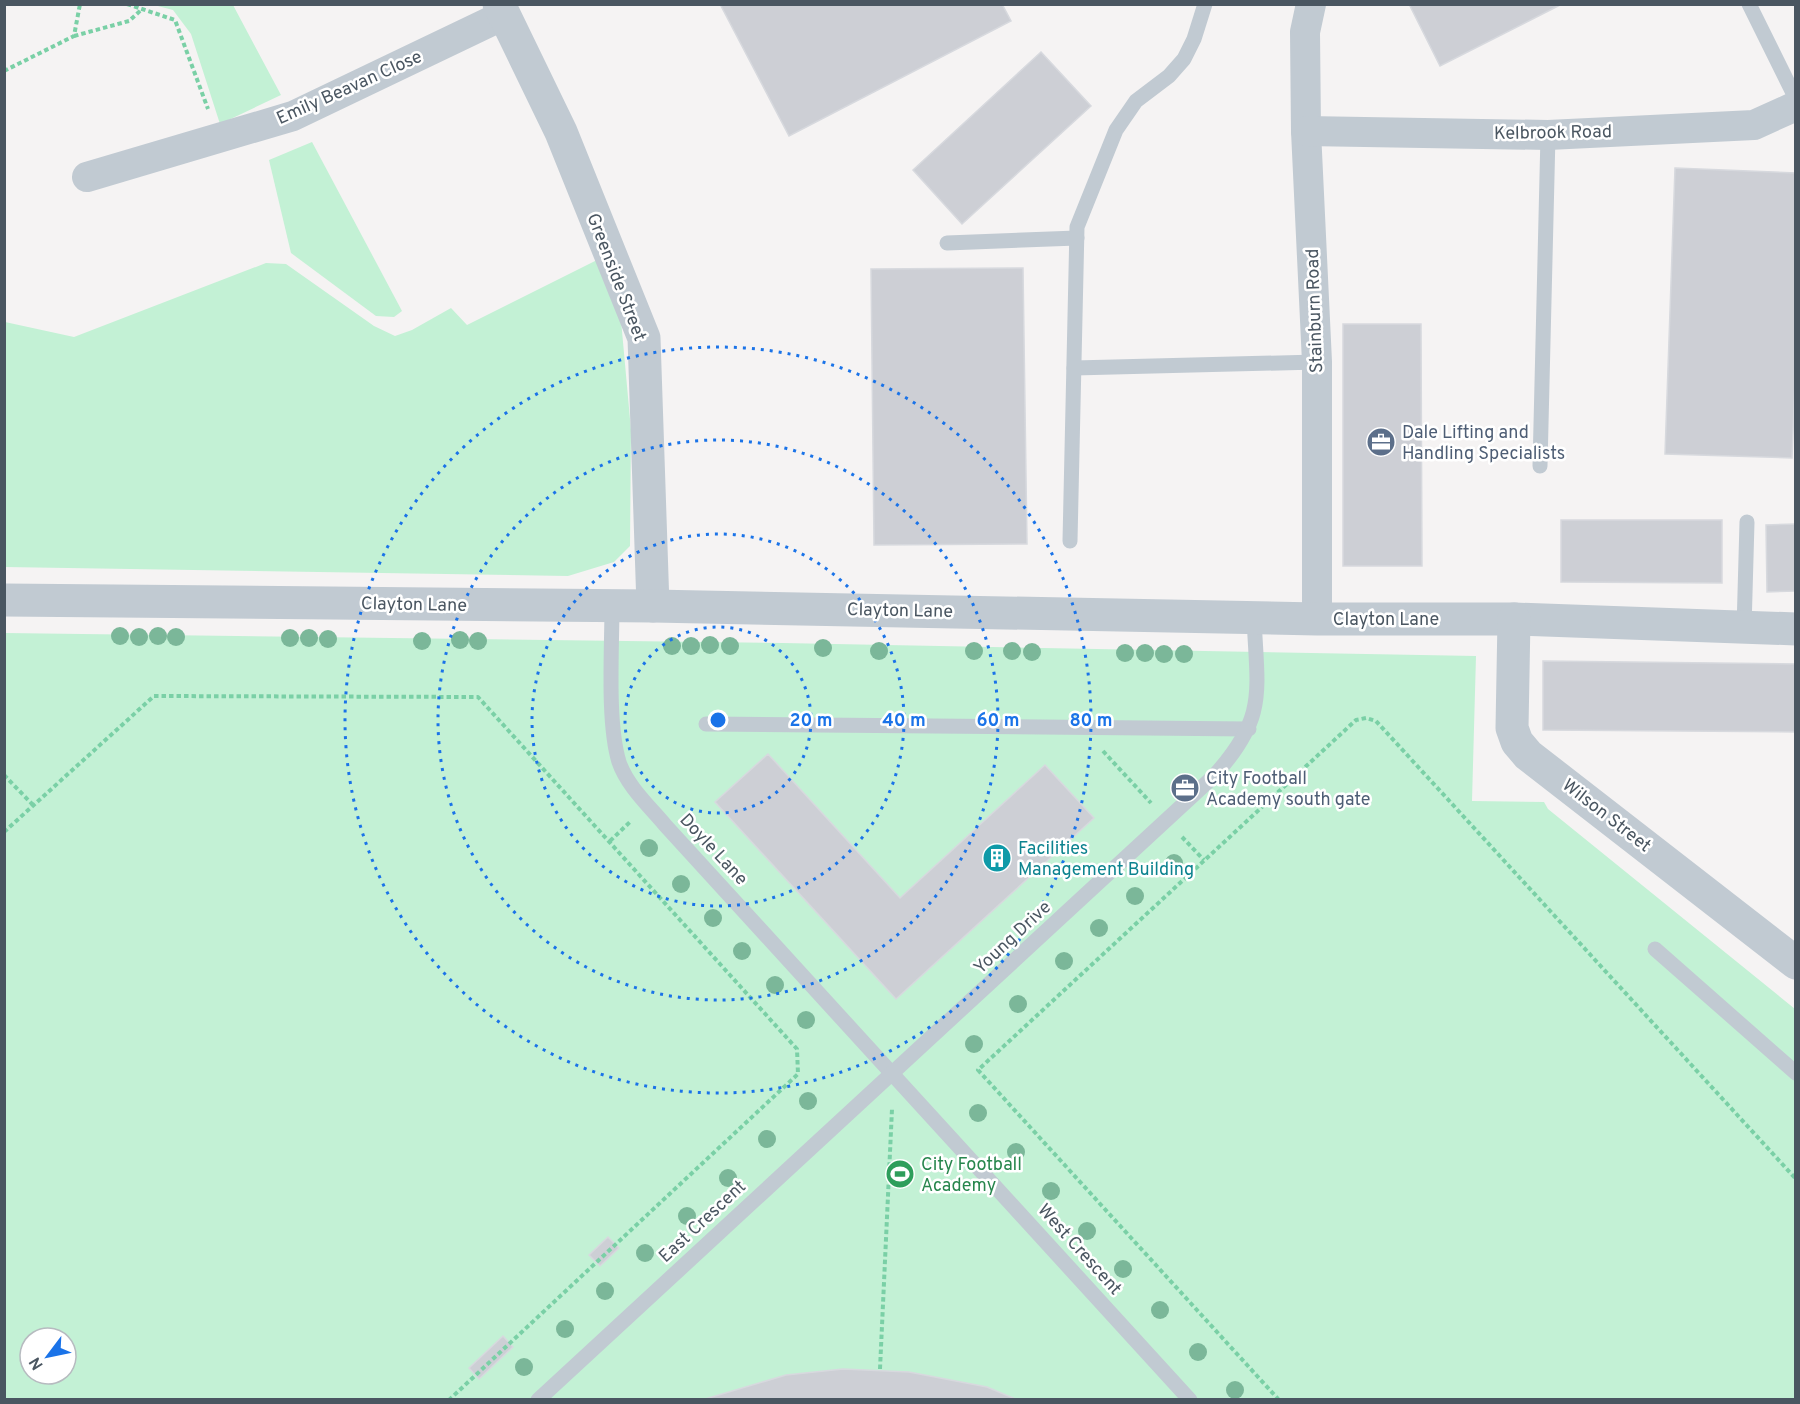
<svg xmlns="http://www.w3.org/2000/svg" width="1800" height="1404" font-family="Overpass,sans-serif">
	<style>
		.green { fill: #c3f1d5; fill-rule: evenodd }
		.building { fill: #cdcfd5; stroke: #d7d9de; stroke-width: 1.5 }
		.lines { fill: none; stroke-linecap: round; stroke-linejoin: round }
		.path { stroke: #7ad0a6; stroke-width: 4; stroke-dasharray: 4.5 3; stroke-linecap: butt }
		.service { stroke: #c1cad2; stroke-width: 15 }
		.minor { stroke: #c1cad2; stroke-width: 30 }
		.tertiary { stroke: #c1cad2; stroke-width: 33 }
		.tree { fill: #7bb799 }
		.ring { fill: none; stroke: #1a73e8; stroke-width: 3; stroke-dasharray: 3 6 }
		.labels { text-anchor: middle; stroke-width: 5; stroke-linejoin: round; paint-order: stroke }
		.street-label { font-size: 18px; fill: #4a5661; stroke: #fff }
		.service-label { font-size: 18px; fill: #4e5e75; stroke: #fff; text-anchor: start }
		.culture-label { font-size: 18px; fill: #0d838f; stroke: #fff; text-anchor: start }
		.leisure-label { font-size: 18px; fill: #27864d; stroke: #fff; text-anchor: start }
		.centre { fill: #1a73e8; stroke: #fff; stroke-width: 3 }
		.ring-label { font-size: 18px; text-anchor: middle; font-weight: bold; fill: #1a73e8; stroke: #fff; stroke-width: 5; stroke-linejoin: round; paint-order: stroke }
	</style>
	<rect width="100%" height="100%" fill="#f5f3f3"/>
	<g class="green">
		<path d="M154,5H233L281,95L220,124L191,34L173,10Z"/>
		<path d="M312,142L402,311L394,317L376,316L291,253L269,160Z"/>
		<path d="M599,259L621,320L631,430L630,546L614,562L568,576L5,567V322L74,337L266,263L286,264L374,326L395,336L412,330L451,308L467,325Z"/>
		<path d="M5,633L782,643L1476,656L1472,801L1544,802L1548,809L1795,1009V1399H5ZM30,1338H66V1374H30Z"/>
	</g>
	<g class="building">
		<path d="M720,4H1002L1011,21L789,136Z"/>
		<path d="M1409,4H1562L1440,66Z"/>
		<path d="M1041,52L1091,106L962,224L913,170Z"/>
		<path d="M1675,168L1796,173V357L1792,458L1665,454Z"/>
		<path d="M1023,268L1027,544L874,545L871,269Z"/>
		<path d="M1343,324H1421L1422,566H1343Z"/>
		<path d="M1561,520H1722V583L1561,582Z"/>
		<path d="M1796,524V591L1767,592L1766,525Z"/>
		<path d="M1543,661L1796,664V732L1543,730Z"/>
		<path d="M768,754L900,898L1045,765L1094,818L896,999L715,802Z"/>
		<path d="M608,1237L619,1248L600,1266L589,1255Z"/>
		<path d="M503,1336L513,1347L479,1379L469,1368Z"/>
		<path d="M843,1369L909,1372L987,1387L1018,1400H702L786,1375Z"/>
	</g>
	<g class="lines">
		<g class="path">
			<path d="M127,4L175,20L208,109"/>
			<path d="M74,36L129,21L141,10"/>
			<path d="M4,71L74,36L80,4"/>
			<path d="M1103,751L1151,803"/>
			<path d="M4,775L33,805"/>
			<path d="M4,832L154,696L478,697L797,1049L798,1074L449,1400"/>
			<path d="M1182,837L1204,860"/>
			<path d="M610,841L631,821"/>
			<path d="M880,1369L892,1109"/>
			<path d="M1279,1400L978,1070L1356,720L1366,718L1376,721L1796,1179"/>
		</g>
		<g class="service">
			<path d="M1749,4L1796,99"/>
			<path d="M947,243L1077,238"/>
			<path d="M1074,368L1317,362"/>
			<path d="M1540,466L1548,135"/>
			<path d="M1070,541L1077,227L1116,130L1136,101L1169,76L1184,59L1194,39L1205,4"/>
			<path d="M612,606C612,649 607,723 619,762C627,786 650,807 665,825L1190,1400"/>
			<path d="M1744,629L1747,522"/>
			<path d="M706,724L1249,729"/>
			<path d="M1655,949L1796,1073"/>
			<path d="M538,1400L1214,776C1268,716 1257,692 1254,617"/>
		</g>
		<g class="minor">
			<path d="M1311,4L1305,32L1306,131L1317,362V619"/>
			<path d="M1306,131L1548,135L1754,125L1796,106"/>
			<path d="M87,177L293,116L504,15"/>
		</g>
		<g class="tertiary">
			<path d="M499,4L561,132L644,338L653,606"/>
			<path d="M4,600L653,606L1317,619H1514L1796,629"/>
			<path d="M1514,619L1512,728L1517,742L1528,755L1796,963"/>
		</g>
	</g>
	<g class="tree">
		<circle cx="120" cy="636" r="9"/>
		<circle cx="158" cy="636" r="9"/>
		<circle cx="139" cy="637" r="9"/>
		<circle cx="176" cy="637" r="9"/>
		<circle cx="290" cy="638" r="9"/>
		<circle cx="309" cy="638" r="9"/>
		<circle cx="328" cy="639" r="9"/>
		<circle cx="460" cy="640" r="9"/>
		<circle cx="422" cy="641" r="9"/>
		<circle cx="478" cy="641" r="9"/>
		<circle cx="710" cy="645" r="9"/>
		<circle cx="672" cy="646" r="9"/>
		<circle cx="691" cy="646" r="9"/>
		<circle cx="730" cy="646" r="9"/>
		<circle cx="823" cy="648" r="9"/>
		<circle cx="879" cy="651" r="9"/>
		<circle cx="974" cy="651" r="9"/>
		<circle cx="1012" cy="651" r="9"/>
		<circle cx="1032" cy="652" r="9"/>
		<circle cx="1125" cy="653" r="9"/>
		<circle cx="1145" cy="653" r="9"/>
		<circle cx="1164" cy="654" r="9"/>
		<circle cx="1184" cy="654" r="9"/>
		<circle cx="649" cy="848" r="9"/>
		<circle cx="1174" cy="863" r="9"/>
		<circle cx="681" cy="884" r="9"/>
		<circle cx="1135" cy="896" r="9"/>
		<circle cx="713" cy="918" r="9"/>
		<circle cx="1099" cy="928" r="9"/>
		<circle cx="742" cy="951" r="9"/>
		<circle cx="1064" cy="961" r="9"/>
		<circle cx="775" cy="985" r="9"/>
		<circle cx="1018" cy="1004" r="9"/>
		<circle cx="806" cy="1020" r="9"/>
		<circle cx="974" cy="1044" r="9"/>
		<circle cx="808" cy="1101" r="9"/>
		<circle cx="978" cy="1113" r="9"/>
		<circle cx="767" cy="1139" r="9"/>
		<circle cx="1016" cy="1152" r="9"/>
		<circle cx="728" cy="1178" r="9"/>
		<circle cx="1051" cy="1191" r="9"/>
		<circle cx="687" cy="1216" r="9"/>
		<circle cx="1087" cy="1231" r="9"/>
		<circle cx="645" cy="1253" r="9"/>
		<circle cx="1123" cy="1269" r="9"/>
		<circle cx="605" cy="1291" r="9"/>
		<circle cx="1160" cy="1310" r="9"/>
		<circle cx="565" cy="1329" r="9"/>
		<circle cx="1198" cy="1352" r="9"/>
		<circle cx="524" cy="1367" r="9"/>
		<circle cx="1235" cy="1390" r="9"/>
	</g>
	<g class="ring">
		<circle cx="718" cy="720" r="93"/>
		<circle cx="718" cy="720" r="186"/>
		<circle cx="718" cy="720" r="280"/>
		<circle cx="718" cy="720" r="373"/>
	</g>
	<defs>
		<g id="office-disc" transform="scale(1.5)"><circle r="9.5" fill="#5c6f8a" stroke="#fff"/><path d="M-6-3h4V-5.5h4V-3h4V5H-6ZM-1-4.5V-3h2v-1.5ZM-6 0V1H6V0Z" fill="#fff"/></g>
		<g id="building-disc" transform="scale(1.5)"><circle r="9.5" fill="#0f9aa8" stroke="#fff"/><path d="M-4-6H4V6H1V3H-1V6H-4ZM-2.5-4.3h1.7v1.8h-1.7ZM.8-4.3h1.7v1.8H.8ZM-2.5-1h1.7V.8h-1.7ZM.8-1h1.7V.8H.8Z" fill="#fff"/></g>
		<g id="stadium-disc" transform="scale(1.5)"><circle r="9.5" fill="#2e9e5b" stroke="#fff"/><path d="M0-5a6.5 5 0 1 0 0 10a6.5 5 0 1 0 0-10ZM-3.5-1.8h7v3.6h-7Z" fill="#fff"/></g>
	</defs>
	<g fill-rule="evenodd">
		<use href="#office-disc" x="1381" y="442"/>
		<use href="#office-disc" x="1185" y="788"/>
		<use href="#building-disc" x="997" y="858"/>
		<use href="#stadium-disc" x="900" y="1174"/>
	</g>
	<g class="labels">
		<g class="street-label">
			<text transform="translate(349 87) rotate(-24)" y="6">Emily Beavan Close</text>
			<text transform="translate(1553 132) rotate(-1)" y="6">Kelbrook Road</text>
			<text transform="translate(617 277) rotate(69)" y="6">Greenside Street</text>
			<text transform="translate(1314 311) rotate(-92)" y="6">Stainburn Road</text>
			<text transform="translate(414 604) rotate(1)" y="6">Clayton Lane</text>
			<text transform="translate(900 610) rotate(1)" y="6">Clayton Lane</text>
			<text x="1386" y="625">Clayton Lane</text>
			<text transform="translate(1607 815) rotate(38)" y="6">Wilson Street</text>
			<text transform="translate(714 849) rotate(47)" y="6">Doyle Lane</text>
			<text transform="translate(1012 937) rotate(-43)" y="6">Young Drive</text>
			<text transform="translate(702 1221) rotate(-43)" y="6">East Crescent</text>
			<text transform="translate(1080 1249) rotate(48)" y="6">West Crescent</text>
		</g>
		<g class="service-label">
			<text x="1402" y="438">Dale Lifting and<tspan x="1402" dy="21">Handling Specialists</tspan></text>
			<text x="1206" y="784">City Football<tspan x="1206" dy="21">Academy south gate</tspan></text>
		</g>
		<g class="culture-label">
			<text x="1018" y="854">Facilities<tspan x="1018" dy="21">Management Building</tspan></text>
		</g>
		<g class="leisure-label">
			<text x="921" y="1170">City Football<tspan x="921" dy="21">Academy</tspan></text>
		</g>
	</g>
	<circle cx="718" cy="720" r="9" class="centre"/>
	<g class="ring-label">
		<text x="811" y="726">20 m</text>
		<text x="904" y="726">40 m</text>
		<text x="998" y="726">60 m</text>
		<text x="1091" y="726">80 m</text>
	</g>
	<rect width="1800" height="1404" fill="none" stroke="#4a5661" stroke-width="12"/>
	<g transform="translate(48 1356) rotate(238)"><circle r="28" fill="#ffffff" stroke="#b7bbc0" stroke-width="1.5"/>
	<path d="M0-4.5L10 22L0 15L-10 22Z" fill="#1a73e8"/>
	<text y="-9" font-size="16" font-weight="bold" text-anchor="middle" fill="#4a5661">N</text>
	</g>
</svg>
